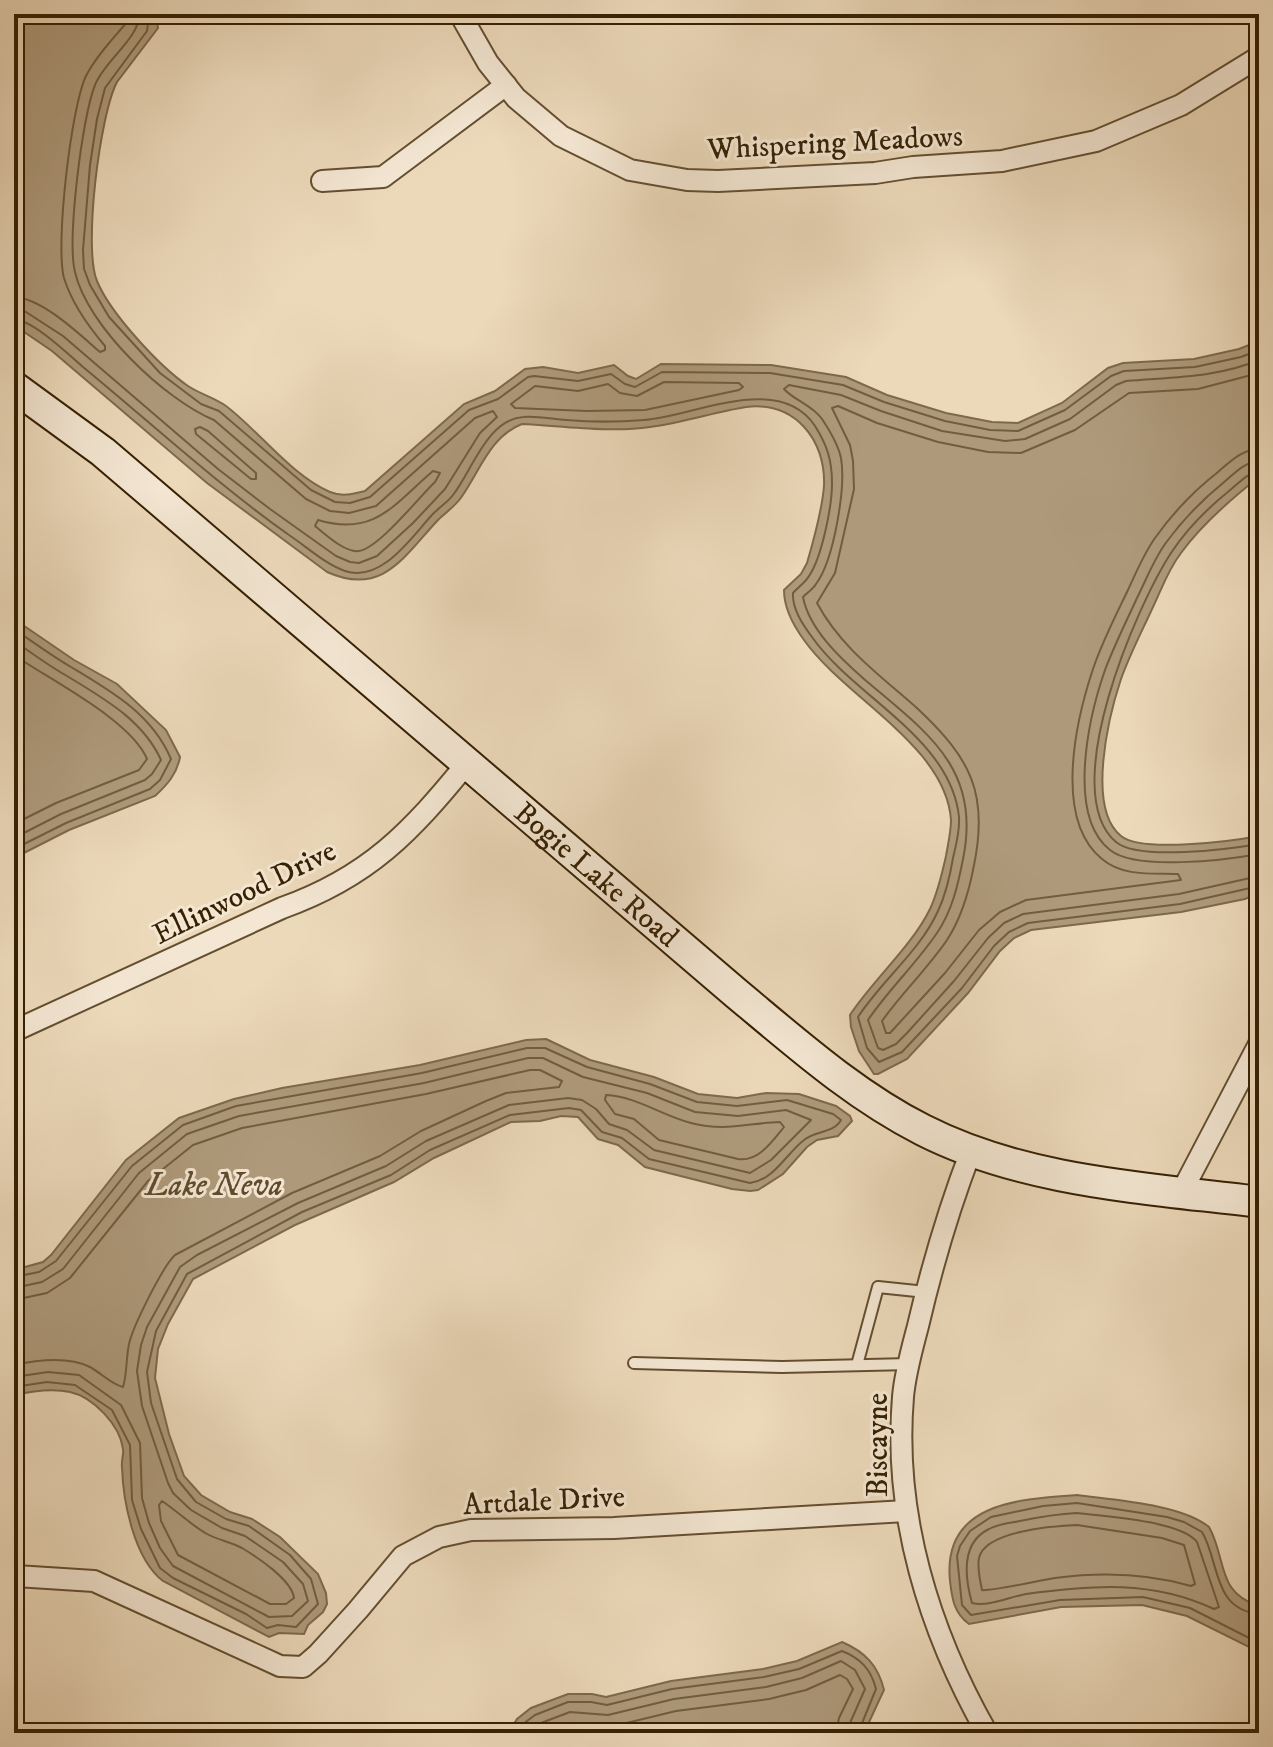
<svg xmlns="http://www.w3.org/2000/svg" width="1273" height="1747" font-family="'IM FELL DW Pica',serif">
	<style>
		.water { fill: #ae9a7b; stroke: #7e694b; stroke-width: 2 }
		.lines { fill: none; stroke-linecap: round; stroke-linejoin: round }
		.shore { stroke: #725d3e; stroke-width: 2 }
		.lane-casing { stroke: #644e30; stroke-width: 14 }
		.street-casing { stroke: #644e30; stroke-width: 24 }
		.secondary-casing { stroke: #362002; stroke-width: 34 }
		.lane { stroke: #f3e6d2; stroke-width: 10 }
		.street { stroke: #f3e6d2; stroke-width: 20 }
		.secondary { stroke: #f3e6d2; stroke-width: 30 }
		.labels { text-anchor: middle; stroke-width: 6; stroke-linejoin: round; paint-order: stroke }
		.street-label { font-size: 30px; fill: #362002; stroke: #f3e6d2 }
		.water-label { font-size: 32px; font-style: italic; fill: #604b2c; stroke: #f3e6d2 }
	</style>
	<rect width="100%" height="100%" fill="#ecd9ba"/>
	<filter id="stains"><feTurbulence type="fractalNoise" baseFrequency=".0025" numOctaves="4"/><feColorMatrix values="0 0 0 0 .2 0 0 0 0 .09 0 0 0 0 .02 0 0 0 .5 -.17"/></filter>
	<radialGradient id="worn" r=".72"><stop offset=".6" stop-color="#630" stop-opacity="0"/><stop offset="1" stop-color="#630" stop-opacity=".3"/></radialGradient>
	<g class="water">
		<path d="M14,14H156L158,28L117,82C100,114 83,248 97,281C110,313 159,366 188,386C200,394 215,398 226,406C259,431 292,476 330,492C342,497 353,494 365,491L464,404L495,391L525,369L543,367L578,373L614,365L628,376L636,379L661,364L771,365L846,377L887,395L946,413L992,422L1018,423L1062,403L1108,368L1123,363L1194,359L1239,349L1259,341V477C1231,499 1202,524 1181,553C1168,570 1162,588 1153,607C1142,631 1130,654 1121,679C1109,715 1086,808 1121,836C1141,853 1233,841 1259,836V893L1245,899L1181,912L1031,930L1014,938L1000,951L968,993L907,1059L878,1074H874L859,1051L851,1027L850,1015C873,980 912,946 930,909C938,892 942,874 946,856C948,844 951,832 951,820C946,746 845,698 804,640C793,625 784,608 784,590L801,574L807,563C814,539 822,511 824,486C826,440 795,401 746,407C714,412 683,423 650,427C611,433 562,426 522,424C490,436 479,473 460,499C454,507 445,513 438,520C404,556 383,597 327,572L207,483L52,351L14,325Z"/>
		<path d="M14,619L74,660L117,684L166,730L180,757C177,774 167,785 155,796L69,830L14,858Z"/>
		<path d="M546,1039L590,1060L654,1077L698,1094L737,1098L766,1093L799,1094L836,1106L850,1116L852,1121L838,1136L817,1140L807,1147L783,1174L758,1190L750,1191L732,1189L645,1167L618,1145L598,1139L578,1117L561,1116L540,1121L511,1122L434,1158L394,1182L295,1225L193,1279L168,1324L158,1349L155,1378L169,1434L184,1476L201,1495L230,1512L252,1519L280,1537L318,1574L326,1593L327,1604L323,1612L308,1625L304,1634L279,1633L269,1637L163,1581C134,1559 123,1501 122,1467C121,1461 124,1455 123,1449C120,1425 93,1397 70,1392C52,1388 32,1391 14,1395V1270L43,1262L51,1255L126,1160L179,1118L234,1099L282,1088L420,1065L526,1040Z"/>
		<path d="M1077,1495C1113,1500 1181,1504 1209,1527C1227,1559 1216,1593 1259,1606V1652L1187,1616L1142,1605L1061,1607L969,1624C954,1613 952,1599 950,1581C942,1503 1018,1499 1077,1495Z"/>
		<path d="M842,1642C865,1652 878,1665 884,1690L864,1733H508L517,1719L531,1708L568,1694H592L606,1697L671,1681L763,1669L797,1661Z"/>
	</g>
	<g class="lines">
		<g class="shore">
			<path d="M149,14L147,31L105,88L97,119L90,165L83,250L84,269L90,285L109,317L160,373L201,404L219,411L311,490L335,502L350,503L370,497L469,410L498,399L528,377L534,376L578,381L611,374L625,384L635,387L662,372L770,373L843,385L884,402L945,421L990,430L1018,431L1065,410L1111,376L1124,371L1195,367L1241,357L1259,350"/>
			<path d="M14,297C42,298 79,334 100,352L105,350V346C88,326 72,304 64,278C55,246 71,107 86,76C96,56 113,39 127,22V14"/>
			<path d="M14,309L26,312L63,336L218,469L270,509L336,556L350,562L359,563L377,556L413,523L445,489L480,433L497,417L493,411L475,418L376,506L349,513L330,511L306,499L214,420C165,400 87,326 75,272C67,240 82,117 95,85C104,61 140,38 139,14"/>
			<path d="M14,319C34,321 67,353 83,367C151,423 217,484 289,535C307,547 325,564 345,571C381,583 411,538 431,516C438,508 447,503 453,495C472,471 487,419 524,417C537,416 552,419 566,420C590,422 620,422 644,420C695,416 779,372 815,426C827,445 832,460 832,483C832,506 822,557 809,576C805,583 798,587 793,593C792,609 803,625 812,637C854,697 951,738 959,817C960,831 956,845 953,858C950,876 946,894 938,911C920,951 882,980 858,1017L867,1048L879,1062L902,1052L962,988L994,946L1009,932L1028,923L1180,904L1259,886"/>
			<path d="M1259,360C1216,378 1171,377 1126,381L1116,385L1070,419L1025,439L1005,441L942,431L881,411L841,395L789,385L784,389C795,401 812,405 822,419C830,431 838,444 841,458C846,487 834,560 816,584C813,589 807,593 803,597C809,629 840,658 864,679C926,732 982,768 963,859C958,885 952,911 937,933C916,964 889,989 868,1020L878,1048L883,1050L896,1044L907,1033L954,981L988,938L1004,923L1023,914L1179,894L1259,876"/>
			<path d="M1259,373L1198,389L1129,393L1075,430L1021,453L988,452L938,442L877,423L838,406L832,408L850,445L853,461L854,489L835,573L817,603C841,648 881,676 918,709C970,758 989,793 974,865C969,892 962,917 947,940C928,968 902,993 882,1021L886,1033H890L945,973L979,930L1000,912L1026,900L1181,880L1178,874C1153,873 1123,877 1102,859C1053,819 1076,720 1093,669C1102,642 1115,617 1127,592C1136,573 1143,555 1155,538C1172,514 1195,490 1218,472C1231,461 1241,450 1259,449"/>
			<path d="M664,382L739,383L743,387L739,390L645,410L587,411L515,408L511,404L535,386L578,391L608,384L620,393L637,396Z"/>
			<path d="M200,427L208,431L256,473V479H251L196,434L195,429Z"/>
			<path d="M1259,461C1244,462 1234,474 1223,483C1202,500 1181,522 1165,544C1153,561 1146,580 1137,598C1126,622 1114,646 1105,670C1089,716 1066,815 1110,850C1136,871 1226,860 1259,854"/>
			<path d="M433,471L440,473L435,482C419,497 379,548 359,551C345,553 325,534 315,526L318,520C375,537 394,504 433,471Z"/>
			<path d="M1259,471C1247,473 1238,484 1229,491C1208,508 1186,530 1171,553C1137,605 1056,791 1116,842C1138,861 1230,849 1259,844"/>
			<path d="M14,629C33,642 52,656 71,667C111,691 152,714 171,759L160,780L150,789L66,823L14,849"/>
			<path d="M14,641C32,653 49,666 67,676C103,698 143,720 161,760L152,774L145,780L61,814L14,838"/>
			<path d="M14,655C50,680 131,720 147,759L139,770L56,803L14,824"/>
			<path d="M606,1095C635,1096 663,1116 691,1123C726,1132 747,1123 780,1122L784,1127C772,1142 758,1162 738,1159L659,1140L634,1119L615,1114L605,1100Z"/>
			<path d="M14,1277L39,1272L56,1261L132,1166L183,1125L236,1106L422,1073L527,1048H545L587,1067L650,1084L697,1102L737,1106L787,1100L833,1114L841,1120C834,1133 815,1131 804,1140C786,1154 774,1180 750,1183L649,1159L622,1138L602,1132L581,1110L569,1108L510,1115L430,1150L391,1175L302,1212L187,1274L156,1331L147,1372L151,1403L177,1479L196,1502L226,1519L249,1526L290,1555L311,1579L318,1604L296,1627L278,1625L267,1628L246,1614L173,1578L160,1568L141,1529L132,1500L130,1445L112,1410L75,1385L47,1382L14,1387"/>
			<path d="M14,1288L42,1282L63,1269L139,1173L187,1134L239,1116L424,1083L528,1058H543L583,1077L647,1093L695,1112L738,1116L786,1110L811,1120L771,1160L750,1173L654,1150L627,1130L609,1124L596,1109L582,1100L568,1098L509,1105L426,1141L386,1166L298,1203L197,1255L180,1267L147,1327L141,1345L137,1371L142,1406L168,1483L173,1493L191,1510L222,1528L245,1536L283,1562L303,1584L308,1601L292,1616L269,1617L173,1566L160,1548L149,1523L142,1498L140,1443L121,1405L79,1375L48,1372L14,1377"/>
			<path d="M14,1300L47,1293L70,1278L148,1181L193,1145L242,1128L426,1094L530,1070H540L562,1081L559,1087L506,1093L486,1101L421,1131L380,1156L292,1193L175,1255C163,1266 133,1326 129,1344C126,1358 127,1375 123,1387C111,1384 101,1373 90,1367C68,1356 37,1360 14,1365"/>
			<path d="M162,1501C177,1511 191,1525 207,1534C218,1540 231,1542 242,1548C257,1557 292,1580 294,1598L286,1604H270L178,1555L161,1521L159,1505Z"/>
			<path d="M1077,1513C1104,1516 1181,1521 1197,1542L1219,1607L1214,1609C1152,1580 1093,1585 1026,1594C1009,1597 989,1607 972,1603C965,1578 960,1543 989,1529C998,1524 1010,1523 1020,1521C1039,1517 1057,1514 1077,1513Z"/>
			<path d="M1077,1525L1162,1538L1184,1545L1195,1584L1191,1586C1146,1573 1101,1572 1055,1578C1042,1580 988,1592 982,1590C980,1580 977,1568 979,1558C985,1531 1053,1526 1077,1525Z"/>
			<path d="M1259,1614C1212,1609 1220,1562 1202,1532L1184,1522L1167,1517L1077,1503L1043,1506L991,1517L970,1531L960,1546L957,1556L962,1605L971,1615L1060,1600L1143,1597L1190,1608L1259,1643"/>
			<path d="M517,1733L523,1724L535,1715L568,1702H591L607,1705L672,1689L764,1677L799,1669L842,1651C860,1658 871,1669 876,1689L858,1733"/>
			<path d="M529,1733L541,1723L570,1712L608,1715L674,1699L766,1687L802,1678L841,1661L855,1670L865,1689L850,1723L848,1733"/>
			<path d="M549,1733L573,1724L610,1727L676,1711L769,1699L806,1690L840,1675L847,1679L853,1689L839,1718L836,1733"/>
		</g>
		<g class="lane-casing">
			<g id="lane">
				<path d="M634,1363L782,1367L910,1364"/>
				<path d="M857,1365L878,1287L926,1292"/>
			</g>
		</g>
		<g class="street-casing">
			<g id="street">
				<path d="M460,14L488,63L516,98L561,136L630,170L687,180L718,181L875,173L913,167L1002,161L1096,141L1181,105L1259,57"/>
				<path d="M322,181L383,177L506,85"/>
				<path d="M14,1031L282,908C369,877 411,832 468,762"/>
				<path d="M971,1151C949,1208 932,1266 918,1326C912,1349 905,1373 903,1397C893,1515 929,1631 987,1733"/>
				<path d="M1181,1193L1259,1044"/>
				<path d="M16,1576L94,1581L280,1666L303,1667L318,1654L358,1610L403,1556L439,1537L471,1530L614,1528L906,1511"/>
			</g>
		</g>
		<g class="secondary-casing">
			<g id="secondary">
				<path id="s1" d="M14,387L103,452L737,994C796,1043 854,1095 923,1130C1025,1182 1147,1188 1259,1202"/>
			</g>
		</g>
		<use href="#lane" class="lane"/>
		<use href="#street" class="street"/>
		<use href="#secondary" class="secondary"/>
	</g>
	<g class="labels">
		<g class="street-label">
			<text transform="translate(835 142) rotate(-3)" y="10">Whispering Meadows</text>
			<text dy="10" stroke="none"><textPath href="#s1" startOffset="760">Bogie Lake Road</textPath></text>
			<text transform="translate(244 892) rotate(-26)" y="10">Ellinwood Drive</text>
			<text transform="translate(877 1445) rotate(-90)" y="10">Biscayne</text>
			<text transform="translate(544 1500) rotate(-3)" y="10">Artdale Drive</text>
		</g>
		<g class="water-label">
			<text x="214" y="1195">Lake Neva</text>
		</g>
	</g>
	<rect width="1273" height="1747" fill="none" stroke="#ecd9ba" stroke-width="48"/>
	<rect x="16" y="16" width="1241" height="1715" fill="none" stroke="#362002" stroke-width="4"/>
	<rect x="24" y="24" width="1225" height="1699" fill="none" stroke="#362002" stroke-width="2"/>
	<rect width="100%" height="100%" filter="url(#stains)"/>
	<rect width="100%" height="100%" fill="url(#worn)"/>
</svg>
